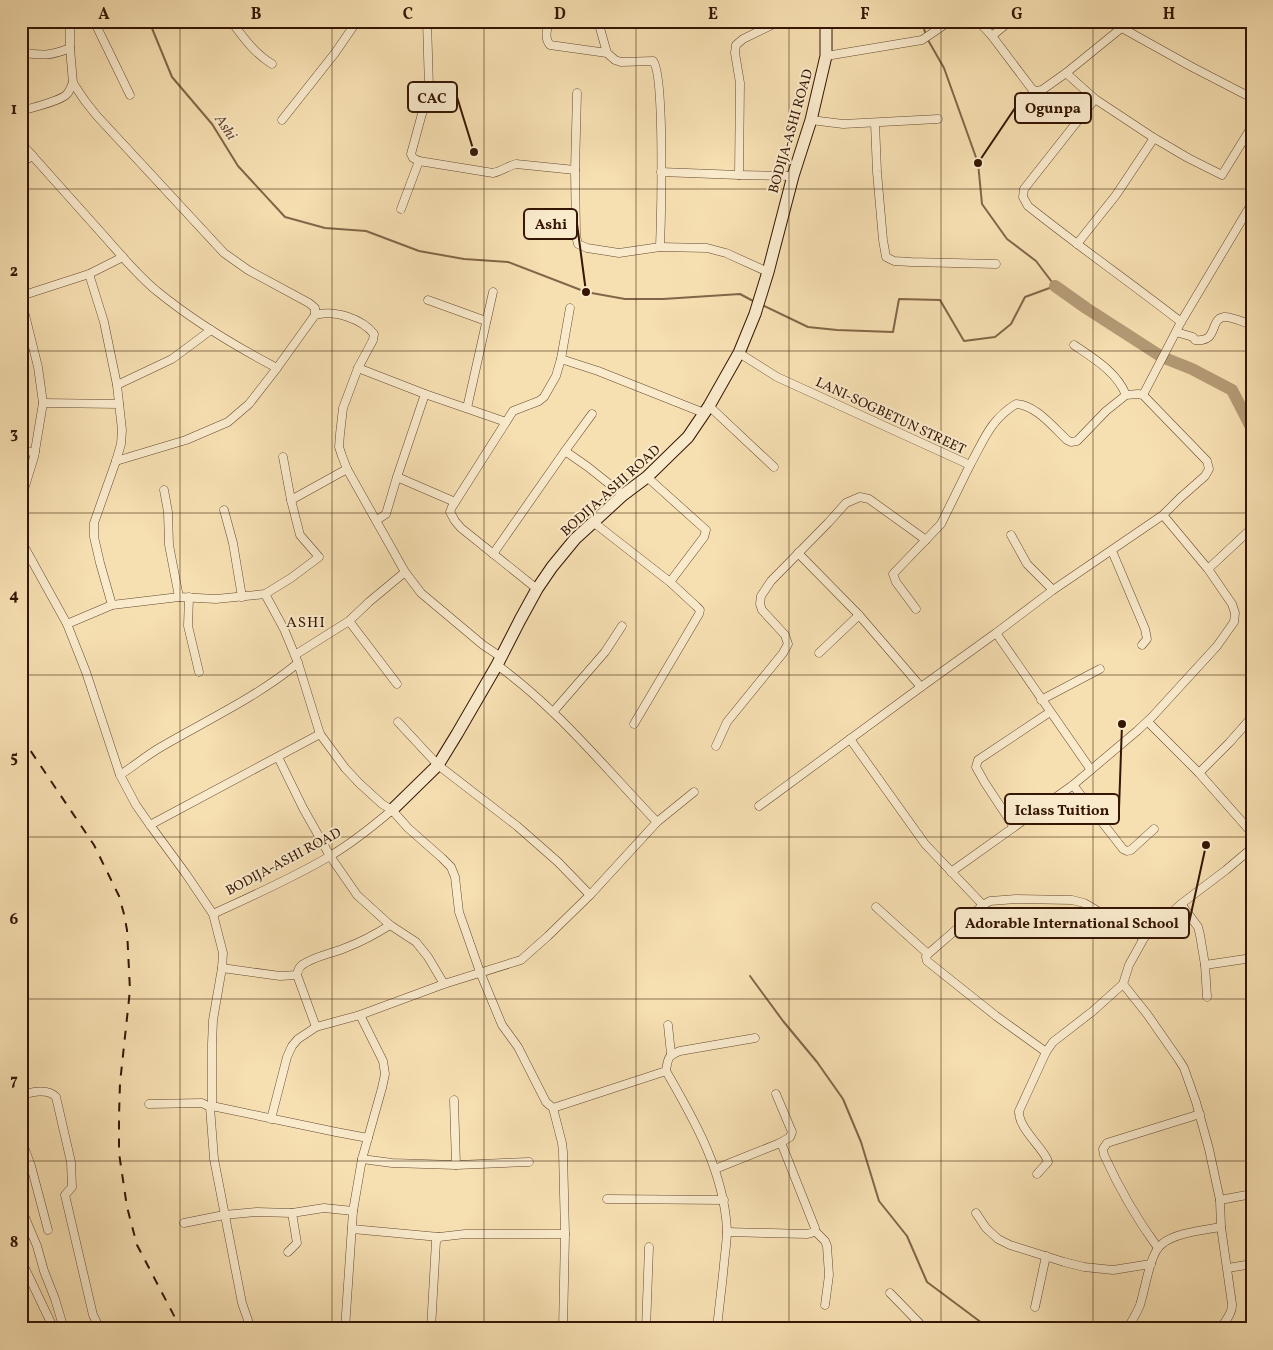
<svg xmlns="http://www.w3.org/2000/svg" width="1273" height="1350" font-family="Vollkorn,serif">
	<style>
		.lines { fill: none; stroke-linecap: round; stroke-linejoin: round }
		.stream { stroke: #816648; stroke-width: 2 }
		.river { stroke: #b49b76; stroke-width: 12 }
		.street-casing { stroke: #65482f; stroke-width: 9 }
		.secondary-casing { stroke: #351604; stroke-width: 13 }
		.street { stroke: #f9eacc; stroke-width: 8 }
		.secondary { stroke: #f9eacc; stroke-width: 11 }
		.rail { stroke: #351604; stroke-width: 2; stroke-dasharray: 9 9; stroke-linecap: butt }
		.grid { fill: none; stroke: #351604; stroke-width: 1; stroke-opacity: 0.55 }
		.labels { text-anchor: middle; stroke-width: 4; stroke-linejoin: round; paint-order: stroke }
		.street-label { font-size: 14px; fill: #351604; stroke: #f9eacc }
		.water-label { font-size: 15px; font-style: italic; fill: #684b32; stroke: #f9eacc }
		.neighbourhood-label { font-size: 15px; letter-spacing: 1px; fill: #351604; stroke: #f9eacc }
		.leader { fill: none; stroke: #351604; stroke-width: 2 }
		.callout-dot { fill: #351604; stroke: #f9eacc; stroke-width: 2 }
		.callout { fill: #f9eacc; stroke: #351604; stroke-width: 2 }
		.callout-label { font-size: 15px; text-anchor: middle; font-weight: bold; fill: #351604 }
		.neatline { fill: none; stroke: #351604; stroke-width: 2 }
		.grid-label { font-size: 16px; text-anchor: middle; font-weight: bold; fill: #351604 }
	</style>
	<rect width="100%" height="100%" fill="#f6dfb1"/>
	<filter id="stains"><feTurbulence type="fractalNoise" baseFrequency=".004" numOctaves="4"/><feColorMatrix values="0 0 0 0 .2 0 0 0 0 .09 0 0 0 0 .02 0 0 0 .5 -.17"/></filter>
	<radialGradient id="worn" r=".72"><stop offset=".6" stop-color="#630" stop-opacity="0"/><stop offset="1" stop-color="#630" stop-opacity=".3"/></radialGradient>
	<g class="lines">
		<g class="stream">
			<path d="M149,21L172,77L212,124L238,166L285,217L325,228L366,231L419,251L464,259L508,262L586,292L625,299H663L740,294L755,302"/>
			<path d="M922,21L926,36"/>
			<path d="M762,305L808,327L837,330L893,332L899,299L940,300L964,341L995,337L1011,324L1025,297L1055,286L1036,261L1007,239L982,204L978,163L944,68L928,40"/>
			<path d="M750,976L783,1021L817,1062L843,1099L861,1142L879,1201L907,1236L927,1282L990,1329"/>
		</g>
		<path class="river" d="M1055,286L1086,308L1162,357L1192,369L1232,390L1252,429"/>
		<g class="street-casing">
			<g id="street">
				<path d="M70,21V48L73,83L85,101L97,116L224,253L248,270L309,303L315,308V315"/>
				<path d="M94,21L130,95"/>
				<path d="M231,21C243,37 254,53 272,64"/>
				<path d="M549,21C547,30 544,38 550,45L607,53"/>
				<path d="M598,21L607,53L615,60L621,62L653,61C665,74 661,221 660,247"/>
				<path d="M978,21L992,36L1032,89L1036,91L1042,90L1066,73L1130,21"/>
				<path d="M1116,21L1122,28L1192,67L1252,98"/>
				<path d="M992,36L1010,21"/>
				<path d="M21,52C41,56 51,56 70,48"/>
				<path d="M826,56L922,40L950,21"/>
				<path d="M1066,73L1095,99L1154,138L1188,158L1222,175L1252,126"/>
				<path d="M577,93L575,170L576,236L578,244L587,248L619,253L660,247L707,248L726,253L768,272"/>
				<path d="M1095,99L1024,189L1023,197L1028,206C1078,246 1131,283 1181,322"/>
				<path d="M21,111C31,108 61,101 67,94C70,91 71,86 73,83"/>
				<path d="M282,120L335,53L357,21"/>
				<path d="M811,120L843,124L938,119"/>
				<path d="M875,123L877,172L883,240L886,257L894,261L911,262L996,264"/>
				<path d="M21,143C49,174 77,206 105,237C122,256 138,276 158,292C195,322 235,346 277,368"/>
				<path d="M419,161L493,173C502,171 508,166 516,164L575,170"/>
				<path d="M21,162L33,156"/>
				<path d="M661,172L739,175L793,176"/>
				<path d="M739,175L740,83L735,53L736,45L743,39L780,21"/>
				<path d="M401,209L419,161L413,158L411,154L429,88L427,21"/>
				<path d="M1077,244L1116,195L1154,138"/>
				<path d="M89,274L104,322L117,385L122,430L121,444L116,461L94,523V537L100,563L112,605"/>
				<path d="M21,296L89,274L123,257"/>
				<path d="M21,299L38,367L43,403L34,457L21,499"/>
				<path d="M428,300L486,321"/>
				<path d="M1176,332L1193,337L1195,340C1219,343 1209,319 1224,317C1231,316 1245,323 1252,325"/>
				<path d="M1074,345C1093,358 1117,372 1126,395"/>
				<path d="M739,353L777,377L970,465C984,440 990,420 1016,404C1036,405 1053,427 1067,440L1071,442L1077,441L1106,411L1126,395L1138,394L1143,395L1207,461L1209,469L1205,476L1180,498L1163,515L1053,590L996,633L921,687L759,806"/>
				<path d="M561,359L570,308"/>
				<path d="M358,368L425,394L506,422"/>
				<path d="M117,385L172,359L211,330"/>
				<path d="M1143,395L1181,322L1252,203"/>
				<path d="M43,403L119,404"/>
				<path d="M709,406L774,467"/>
				<path d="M467,408L493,292"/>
				<path d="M21,451L35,452"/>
				<path d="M565,451L588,467L623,495"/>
				<path d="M116,461L186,440L228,422L249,404L277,368L315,315C334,309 362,319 374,334L373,340L358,368L343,408L340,434L339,447L342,456L347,469L405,572L421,593L483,645L501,657"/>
				<path d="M397,477L455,502"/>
				<path d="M647,477L706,530L704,537L670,582"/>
				<path d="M164,490L168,512L169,545L179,597"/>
				<path d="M291,500L347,469"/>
				<path d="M224,510L233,543L242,597"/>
				<path d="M377,520L386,514L397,477L425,394"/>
				<path d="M593,522L670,582L696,606L700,610L699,614L634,724"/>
				<path d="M1011,535L1027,564L1053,590"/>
				<path d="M21,541L67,624L86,672L120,775L136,805L150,825L186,874L213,914L223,953L222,968L213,1020L212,1044V1106"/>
				<path d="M1112,551L1145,629L1147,639L1142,645"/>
				<path d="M798,553L859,615L921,687"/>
				<path d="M493,554L565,451L592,414"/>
				<path d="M21,560L32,561"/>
				<path d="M1208,569L1252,528"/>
				<path d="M537,589L461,528L455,521L450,512L452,507L513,411L539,401L544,397L556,376L561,359L598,371L704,413"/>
				<path d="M265,594L284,629L298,663L320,734L345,768L359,783L382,804L392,810L408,828L442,858L451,867L455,877L459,912L480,972L502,1025L518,1047L546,1102L553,1108L562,1143L563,1152L565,1234L563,1329"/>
				<path d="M189,597L188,626L199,672"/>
				<path d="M916,609L896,582L893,574L941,524L970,465"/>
				<path d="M349,621L397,684"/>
				<path d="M67,624L112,605L179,597L216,599L265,594L291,578L319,557L300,535L291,500L283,457"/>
				<path d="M996,633L1091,770"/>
				<path d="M819,653L859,615"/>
				<path d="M295,655L349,621L369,602L405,572"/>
				<path d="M497,665C558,709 605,768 657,822"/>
				<path d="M1041,700L1100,669"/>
				<path d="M553,712L605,652L622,626"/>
				<path d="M398,722L438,765L517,826L558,862L590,895"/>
				<path d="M1148,722L1199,773L1252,833"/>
				<path d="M850,739L925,844L983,905L990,901L1016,899L1072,900L1084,903L1144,938"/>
				<path d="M716,746L727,722L783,653L788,644L785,635L762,610L760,604L761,596L771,581L828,523L846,503L860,497L869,499L926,540"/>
				<path d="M278,757L303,808L330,856L357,895L390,925L416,942L428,957L444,984"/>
				<path d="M1199,773L1229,743L1252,717"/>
				<path d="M120,775C134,766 147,755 161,747C207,720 257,697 298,663"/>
				<path d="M1073,785L1123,849L1127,851L1131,850L1154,829"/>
				<path d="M150,825L320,734"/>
				<path d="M1014,827L985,783L976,767L978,760L1050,712"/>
				<path d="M951,872L1073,785L1137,731L1152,717L1217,646L1234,622L1235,613L1232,604L1208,569L1163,515"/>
				<path d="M1181,904L1198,927L1200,935L1205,965L1207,997"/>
				<path d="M983,905L951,934L928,954L926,957L927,961L996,1016L1046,1052"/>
				<path d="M876,907L928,954"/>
				<path d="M213,914C252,896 293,878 330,856C352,843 372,827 392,810"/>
				<path d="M1205,965L1252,958"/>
				<path d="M222,968L280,976L297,975"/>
				<path d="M1123,984L1147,1014L1179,1060L1184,1068L1196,1102L1209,1149L1220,1200L1221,1227L1232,1304C1233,1313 1225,1321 1220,1329"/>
				<path d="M668,1025L671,1054"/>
				<path d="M316,1027L297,975C298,971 298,968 302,965C315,956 331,954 345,948C361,942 376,934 390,925"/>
				<path d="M666,1071C695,1121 724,1172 727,1230C727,1241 725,1253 724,1264C722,1286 719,1307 717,1329"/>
				<path d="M776,1094L792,1132L790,1137L780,1143"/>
				<path d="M21,1095C32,1092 48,1088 56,1097L71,1162L72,1187L65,1195L93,1315L100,1329"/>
				<path d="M454,1100L456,1165"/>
				<path d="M149,1104L202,1103L210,1107L212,1106L336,1132L368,1138"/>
				<path d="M210,1107L214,1159L242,1303L251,1329"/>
				<path d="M553,1108L666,1071C668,1059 667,1056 680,1051L755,1038"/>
				<path d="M271,1119L287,1057L292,1046L298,1039L316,1027L360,1015L444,984L521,960L548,936L590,895L657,822L694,792"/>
				<path d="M21,1139L31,1166L48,1230"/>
				<path d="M362,1159L392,1163L456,1165L529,1162"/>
				<path d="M715,1169L780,1143L782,1145L815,1228C814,1233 812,1233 807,1234L727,1232"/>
				<path d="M1037,1174L1048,1162L1047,1159C1040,1145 1018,1127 1019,1111L1046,1052L1053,1042L1093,1011L1123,984L1129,965L1144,938L1181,904L1226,870L1252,848"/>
				<path d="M607,1199L724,1200"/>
				<path d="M1220,1200L1252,1194"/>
				<path d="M21,1208L37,1246L44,1271L55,1299L64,1329"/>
				<path d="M976,1213L986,1228L998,1239L1010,1245L1064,1262L1084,1267L1113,1270L1151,1264"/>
				<path d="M184,1223L224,1215L257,1212L292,1213L324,1208L353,1211"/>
				<path d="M352,1229L439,1237"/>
				<path d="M815,1231L825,1241L827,1246L829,1275L825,1305"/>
				<path d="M1158,1248C1136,1218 1119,1188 1104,1155L1103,1149L1107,1143L1200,1114"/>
				<path d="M288,1252L297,1243L292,1213"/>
				<path d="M21,1260L52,1325"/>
				<path d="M1228,1268L1252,1264"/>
				<path d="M890,1293L925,1329"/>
				<path d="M1035,1307L1046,1256"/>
				<path d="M564,1326L582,1329"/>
				<path d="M345,1329L353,1211L362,1159L382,1088L385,1074L383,1061L360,1015"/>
				<path d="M431,1329L436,1241L439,1237L465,1234H565"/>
				<path d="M646,1329L649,1247"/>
				<path d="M1127,1329C1132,1321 1137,1313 1140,1305C1145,1290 1150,1252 1162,1244C1175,1233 1204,1230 1221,1227"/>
			</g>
		</g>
		<g class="secondary-casing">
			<path id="secondary" d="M392,810L438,765L457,734L497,665L520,620L537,589L552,567L575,539L623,495L647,477L688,437L709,406L739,353L755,314L768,272L793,176L811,120L826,56V21"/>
		</g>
		<use href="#street" class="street"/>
		<use href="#secondary" class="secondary"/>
		<path class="rail" d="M21,736L28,747L94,845L119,896L124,914L127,930L130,990L120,1083L119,1116V1153L127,1207L137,1245L181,1329"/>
	</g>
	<path class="grid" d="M180,21V1329M332,21V1329M484,21V1329M636,21V1329M789,21V1329M941,21V1329M1093,21V1329M21,189H1252M21,351H1252M21,513H1252M21,675H1252M21,837H1252M21,999H1252M21,1161H1252"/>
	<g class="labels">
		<g class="street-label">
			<text transform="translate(790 131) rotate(-74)" y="5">BODIJA-ASHI ROAD</text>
			<text transform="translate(891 415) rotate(25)" y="5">LANI-SOGBETUN STREET</text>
			<text transform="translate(610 490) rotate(-42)" y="5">BODIJA-ASHI ROAD</text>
			<text transform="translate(283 861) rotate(-28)" y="5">BODIJA-ASHI ROAD</text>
		</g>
		<g class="water-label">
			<text transform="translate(226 127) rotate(56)" y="5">Ashi</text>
		</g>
		<g class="neighbourhood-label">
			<text x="306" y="627">ASHI</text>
		</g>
	</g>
	<path class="leader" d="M474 152L457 97M978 163L1015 108M586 292L577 224M1122 724L1119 809M1206 845L1189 923"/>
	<g class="callout-dot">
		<circle cx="474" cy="152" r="5"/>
		<circle cx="978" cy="163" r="5"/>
		<circle cx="586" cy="292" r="5"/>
		<circle cx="1122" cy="724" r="5"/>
		<circle cx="1206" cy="845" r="5"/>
	</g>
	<g class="callout">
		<rect x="408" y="82" width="49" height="30" rx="5"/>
		<rect x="1015" y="93" width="76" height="30" rx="5"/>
		<rect x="524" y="209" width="53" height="30" rx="5"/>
		<rect x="1005" y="794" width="114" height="30" rx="5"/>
		<rect x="955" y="908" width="234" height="30" rx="5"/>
	</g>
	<g class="callout-label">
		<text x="432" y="103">CAC</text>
		<text x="1053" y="113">Ogunpa</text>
		<text x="551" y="229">Ashi</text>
		<text x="1062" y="815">Iclass Tuition</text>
		<text x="1072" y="928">Adorable International School</text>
	</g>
	<rect width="1273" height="1350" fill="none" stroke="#f6dfb1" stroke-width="55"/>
	<rect x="28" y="28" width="1218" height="1294" class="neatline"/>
	<g class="grid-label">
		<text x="104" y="19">A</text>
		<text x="256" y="19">B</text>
		<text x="408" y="19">C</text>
		<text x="560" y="19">D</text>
		<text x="713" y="19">E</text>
		<text x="865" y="19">F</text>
		<text x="1017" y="19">G</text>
		<text x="1169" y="19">H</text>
		<text x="14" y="114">1</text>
		<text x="14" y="276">2</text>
		<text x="14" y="438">3</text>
		<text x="14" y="600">4</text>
		<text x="14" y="762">5</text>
		<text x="14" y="924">6</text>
		<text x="14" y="1085">7</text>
		<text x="14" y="1247">8</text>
	</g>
	<rect width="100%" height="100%" filter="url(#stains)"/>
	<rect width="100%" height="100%" fill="url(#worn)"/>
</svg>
